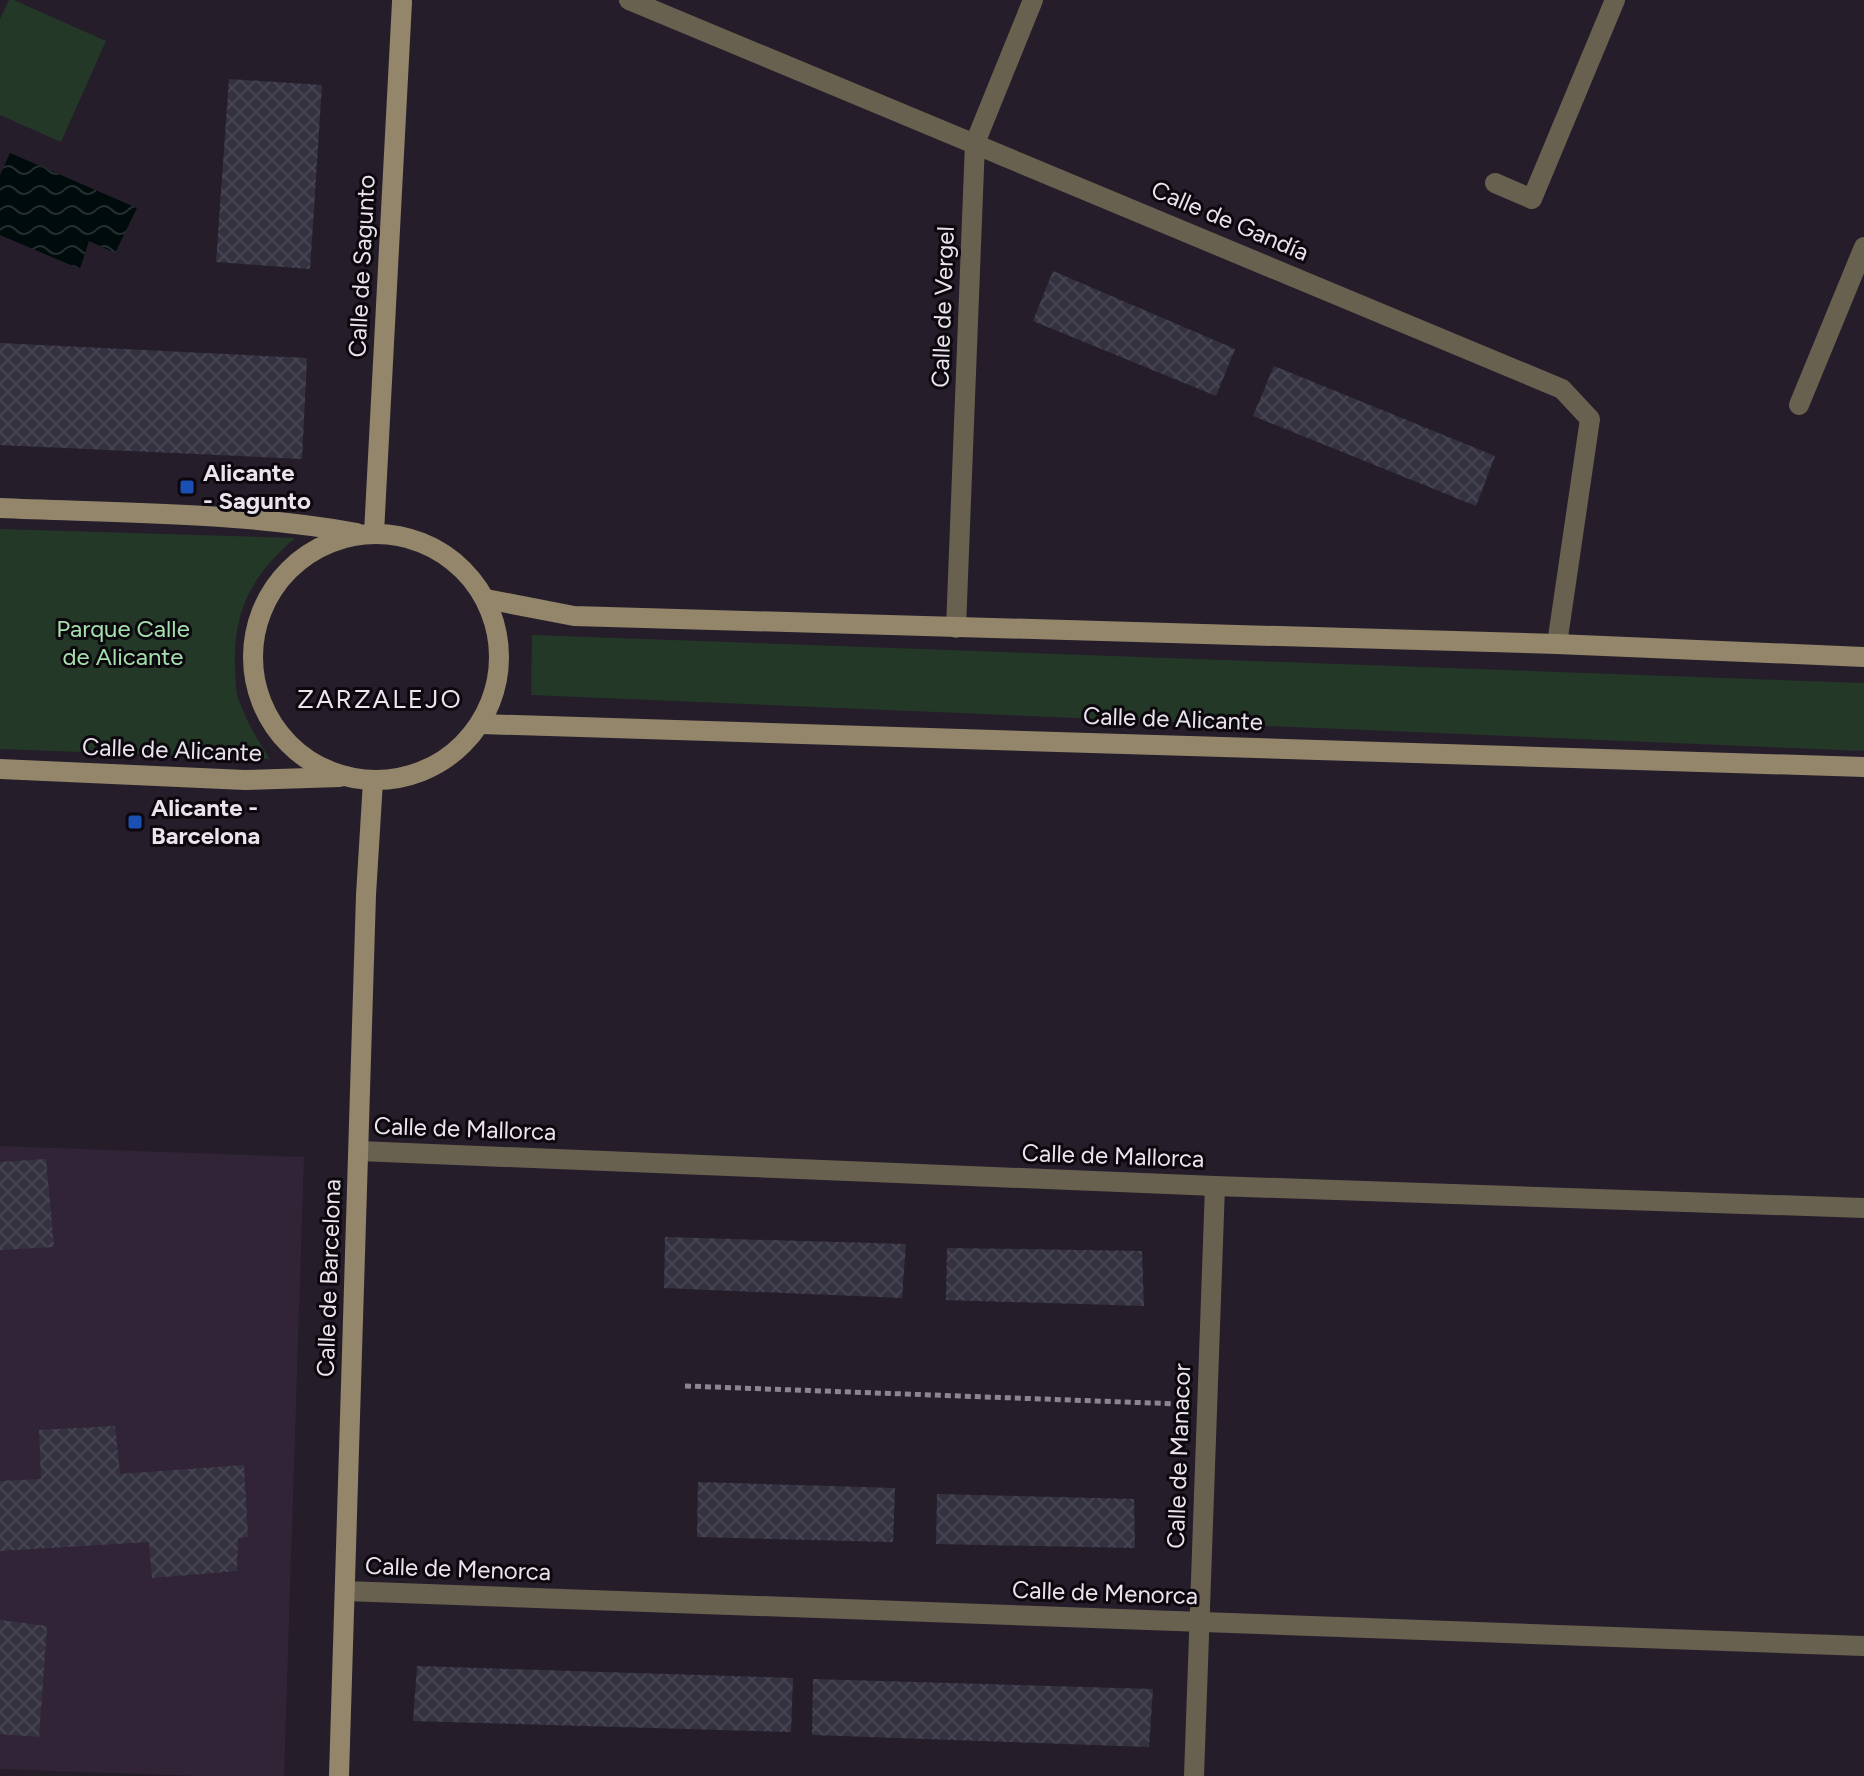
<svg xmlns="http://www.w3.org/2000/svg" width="1864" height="1776" font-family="Figtree,sans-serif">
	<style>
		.built { fill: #302436 }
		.green { fill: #233827 }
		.water { fill: url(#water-waves) }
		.building { fill: url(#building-cross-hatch) }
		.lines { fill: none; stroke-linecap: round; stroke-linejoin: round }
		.path { stroke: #8d8691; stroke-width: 5; stroke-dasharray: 6 4; stroke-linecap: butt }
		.street { stroke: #696150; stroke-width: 20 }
		.secondary { stroke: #93866a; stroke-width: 20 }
		.transit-dot { fill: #1a4fb4; stroke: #0c080e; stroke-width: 3 }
		.labels { text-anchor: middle; stroke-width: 6; stroke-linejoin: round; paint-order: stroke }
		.street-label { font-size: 24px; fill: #eae4ed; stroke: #0c080e }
		.poi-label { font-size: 24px; font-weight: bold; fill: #eae4ed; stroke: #0c080e; text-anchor: start }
		.park-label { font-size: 24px; fill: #a4e0ad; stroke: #0c080e }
		.neighbourhood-label { font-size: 26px; letter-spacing: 2px; fill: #eae4ed; stroke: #0c080e }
	</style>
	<defs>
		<pattern id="water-waves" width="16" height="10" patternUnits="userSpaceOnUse" patternTransform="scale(2)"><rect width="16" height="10" fill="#000b0c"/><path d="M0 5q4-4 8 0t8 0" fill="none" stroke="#252e30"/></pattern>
		<pattern id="building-cross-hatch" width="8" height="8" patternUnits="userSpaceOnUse" patternTransform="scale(2)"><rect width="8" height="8" fill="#343140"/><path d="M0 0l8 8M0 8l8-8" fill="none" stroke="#484553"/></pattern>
	</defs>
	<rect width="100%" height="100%" fill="#251d2a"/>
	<path class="built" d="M0,1146L304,1157L284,1776H200L0,1769Z"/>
	<g class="green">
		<path d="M9,0H14L106,41L61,142L0,115V19Z"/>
		<path d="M0,529L295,538C252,575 233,610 235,667C236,677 235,689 238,698C246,721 257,739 270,759L0,749Z"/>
		<path d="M532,635L1864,683V751L531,695Z"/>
	</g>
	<path class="water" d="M10,153L137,208L115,253L89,241L80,269L0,235V175Z"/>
	<g class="building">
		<path d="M229,79L322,85L310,269L216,262Z"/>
		<path d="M1053,271L1235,349L1216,396L1033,321Z"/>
		<path d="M0,343L307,358L302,459L0,445Z"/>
		<path d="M1274,366L1495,456L1476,506L1253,416Z"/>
		<path d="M46,1159L54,1247L0,1250V1162Z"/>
		<path d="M665,1237L906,1244L902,1298L664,1288Z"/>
		<path d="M947,1248L1142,1251L1144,1306L946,1300Z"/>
		<path d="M115,1426L120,1474L244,1465L248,1537L238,1538L237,1571L152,1578L149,1542L0,1551V1481L41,1479L39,1430Z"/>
		<path d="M698,1482L895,1488L893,1542L697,1537Z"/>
		<path d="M937,1494L1134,1499L1135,1548L936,1544Z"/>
		<path d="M0,1620L47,1626L39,1737L0,1734Z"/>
		<path d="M417,1666L793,1678L791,1732L413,1721Z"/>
		<path d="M813,1679L1153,1689L1149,1747L812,1735Z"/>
	</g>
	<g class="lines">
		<path class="path" d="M685,1386L1179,1404"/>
		<g class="street">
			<path d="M629,0L1562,389L1590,419L1557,644"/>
			<path d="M1495,183L1532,199L1615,0"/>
			<path d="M1799,405L1864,247"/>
			<path d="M956,628L975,143L1033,0"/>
			<path d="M359,1151L1215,1186L1864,1208"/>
			<path d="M345,1591L1864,1646"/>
			<path d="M1194,1776L1215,1186"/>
		</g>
		<g class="secondary">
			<path d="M0,508C118,513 240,512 357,533"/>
			<path d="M374,533L402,2"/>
			<circle cx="376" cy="657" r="123"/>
			<path d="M486,599L574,616L1557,644L1864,657"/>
			<path d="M481,724L1864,767"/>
			<path d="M0,769L245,780L340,777"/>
			<path d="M339,1776L366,895L373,781"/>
		</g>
	</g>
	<g class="transit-dot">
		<rect x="179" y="479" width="16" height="16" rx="4"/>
		<rect x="127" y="814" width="16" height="16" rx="4"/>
	</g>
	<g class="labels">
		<g class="street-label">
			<text transform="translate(1230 221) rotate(23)" y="8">Calle de Gandía</text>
			<text transform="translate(362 266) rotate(-87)" y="8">Calle de Sagunto</text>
			<text transform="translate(943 307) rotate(-88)" y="8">Calle de Vergel</text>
			<text transform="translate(1173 719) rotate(2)" y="8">Calle de Alicante</text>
			<text transform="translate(172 750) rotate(2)" y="8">Calle de Alicante</text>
			<text transform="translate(465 1129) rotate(2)" y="8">Calle de Mallorca</text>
			<text transform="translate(1113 1156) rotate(2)" y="8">Calle de Mallorca</text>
			<text transform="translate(329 1278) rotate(-88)" y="8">Calle de Barcelona</text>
			<text transform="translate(1179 1456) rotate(-88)" y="8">Calle de Manacor</text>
			<text transform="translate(458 1569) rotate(2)" y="8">Calle de Menorca</text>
			<text transform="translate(1105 1593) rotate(2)" y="8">Calle de Menorca</text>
		</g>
		<g class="poi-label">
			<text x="203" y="481">Alicante<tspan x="203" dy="28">- Sagunto</tspan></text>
			<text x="151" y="816">Alicante -<tspan x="151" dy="28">Barcelona</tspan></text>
		</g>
		<g class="park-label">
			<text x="123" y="637">Parque Calle<tspan x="123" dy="28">de Alicante</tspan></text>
		</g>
		<g class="neighbourhood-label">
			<text x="380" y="708">ZARZALEJO</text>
		</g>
	</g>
</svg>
